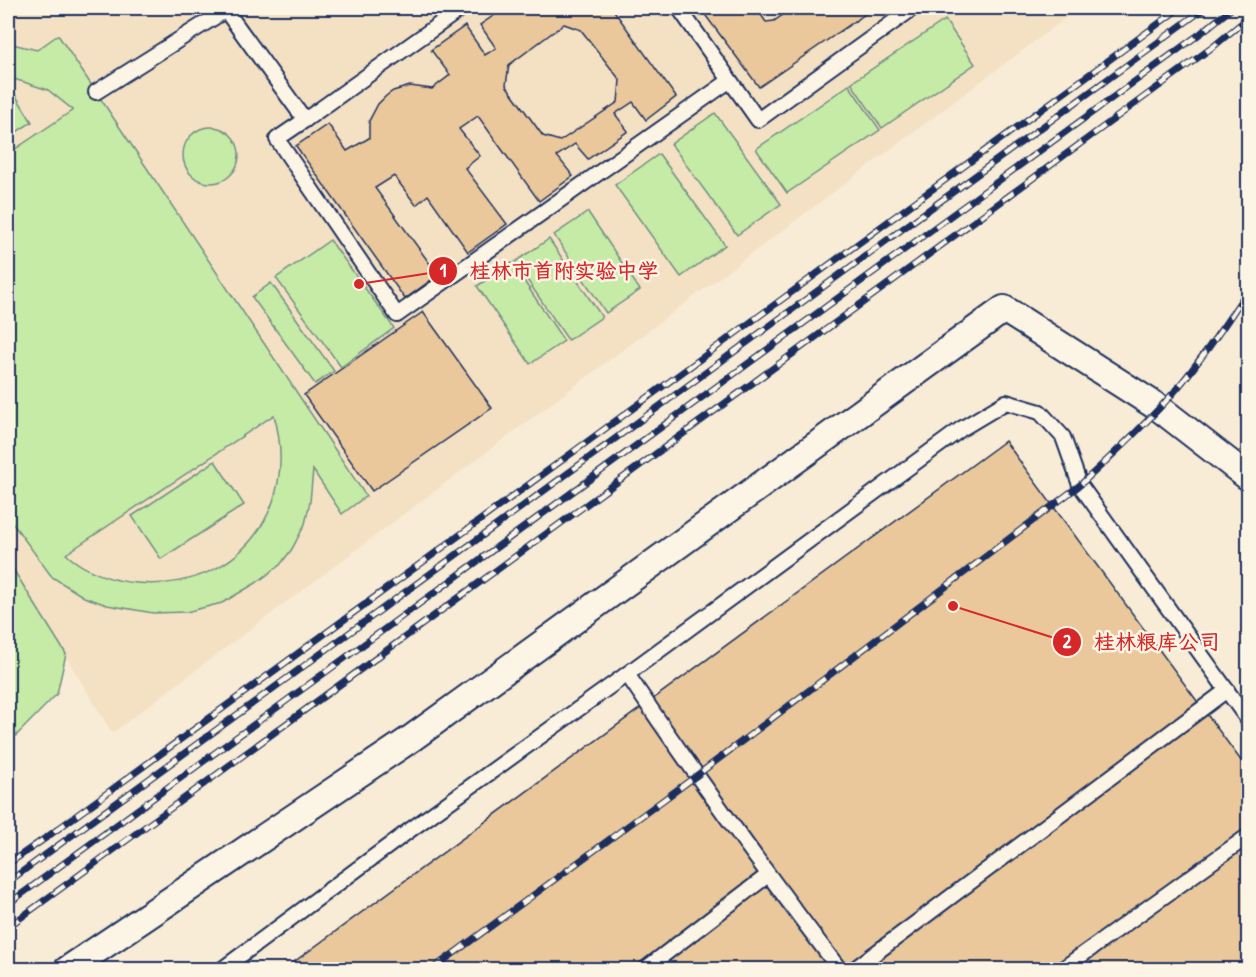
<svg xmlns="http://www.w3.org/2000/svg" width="1256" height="977" font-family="'Patrick Hand','LXGW WenKai TC',sans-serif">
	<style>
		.built { fill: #f4e1c4 }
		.green { fill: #c5eba6; stroke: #708d82; stroke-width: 1.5; fill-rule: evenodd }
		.building { fill: #eac89b; stroke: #1b2f5e; stroke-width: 1.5; fill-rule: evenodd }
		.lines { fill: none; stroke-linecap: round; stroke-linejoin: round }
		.service-casing { stroke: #1b2f5e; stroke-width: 18 }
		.minor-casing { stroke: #1b2f5e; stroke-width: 30 }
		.service { stroke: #fcf5e5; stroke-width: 14 }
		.minor { stroke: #fcf5e5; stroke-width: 26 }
		.rail-casing { stroke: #1b2f5e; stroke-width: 7 }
		.rail { stroke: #fcf5e5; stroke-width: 4.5; stroke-dasharray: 14; stroke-linecap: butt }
		.leader { fill: none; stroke: #d62828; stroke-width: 2 }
		.callout-dot { fill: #d62828; stroke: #fcf5e5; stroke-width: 2 }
		.mark-label { font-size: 18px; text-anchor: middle; font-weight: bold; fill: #fff }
		.callout-label { font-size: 21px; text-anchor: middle; font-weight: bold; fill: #d62828; stroke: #fcf5e5; stroke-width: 5; stroke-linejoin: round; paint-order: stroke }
	</style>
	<rect width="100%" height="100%" fill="#f8ecd6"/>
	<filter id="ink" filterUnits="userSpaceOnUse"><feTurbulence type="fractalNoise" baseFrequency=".0167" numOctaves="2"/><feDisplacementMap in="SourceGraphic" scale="12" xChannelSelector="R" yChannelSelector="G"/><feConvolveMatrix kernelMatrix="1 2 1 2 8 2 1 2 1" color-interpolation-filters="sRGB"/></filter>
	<g filter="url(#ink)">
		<path class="built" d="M8,8H1079L112,733L8,561Z"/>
		<g class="green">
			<path d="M945,20L975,64L882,128L851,83Z"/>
			<path d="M58,35L366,496L342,514L313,470L310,502L305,524L292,549L280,565L256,583L222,603L186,612L153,613L107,605L84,597L52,577L8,517V154L73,110L48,90L8,77V43L37,50ZM274,415C301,510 236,592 137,583C112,581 84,571 66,554Z"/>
			<path d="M8,83L32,122L15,133L8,122Z"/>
			<path d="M849,85L880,130L787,193L756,149Z"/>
			<path d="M715,113L781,204L737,235L671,144Z"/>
			<circle cx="211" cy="155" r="28"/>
			<path d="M659,154L725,245L681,277L615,185Z"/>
			<path d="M588,212L640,290L606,313L554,235Z"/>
			<path d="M549,239L602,317L568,340L515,262Z"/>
			<path d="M330,240L394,328L341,367L276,278Z"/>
			<path d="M512,263L564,341L530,364L477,286Z"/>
			<path d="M271,283L334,371L315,384L252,297Z"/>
			<path d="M215,461L244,505L161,559L132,516Z"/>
			<path d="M8,561L66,654L57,694L8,744Z"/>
		</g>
		<g class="building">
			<path d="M505,8H612L676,97L646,120L633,102L615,114L628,131L588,159L575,144L557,156L573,176L539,201L478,116L459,129L480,156L465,168L507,224L468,252L428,195L416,205L394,176L375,188L438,275L405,299L296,146L328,124L347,151L369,138V121L378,104L386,96L393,91L410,86L432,89L450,75L431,50L465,26L485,55L496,48L480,25ZM564,24L581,30L620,80L618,102L560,141L543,136L506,85L509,65Z"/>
			<path d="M700,8H756L766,22L774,21L793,8H874L759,87Z"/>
			<path d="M423,312L492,408L372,491L304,395Z"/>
			<path d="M1005,441L1248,770V970H283Z"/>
		</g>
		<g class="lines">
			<g class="service-casing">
				<g id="service">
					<path d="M224,8L305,120L462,8"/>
					<path d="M679,8L758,120L913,8"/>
					<path d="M96,92L226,10"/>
					<path d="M305,120L277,139L397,315L729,81"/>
					<path d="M221,970L410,830L627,674"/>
					<path d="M644,970L768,875"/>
					<path d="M840,970C766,873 695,775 627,674L961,429L1006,402L1040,412L1063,437L1080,485L1248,720"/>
					<path d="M853,970L1227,690"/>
					<path d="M1061,970L1248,836"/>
				</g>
			</g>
			<g class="minor-casing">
				<path id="minor" d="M67,970L412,738L1004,309L1159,408L1248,477"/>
			</g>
			<use href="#service" class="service"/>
			<use href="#minor" class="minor"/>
			<g class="rail-casing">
				<g id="rail">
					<path d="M8,864L47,837L1180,8"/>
					<path d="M8,882L1205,8"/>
					<path d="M8,904L1201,33L1232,8"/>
					<path d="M8,927L1214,46L1248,18"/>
					<path d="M431,970L696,776L1080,485C1113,455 1146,424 1175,391C1202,359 1225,325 1248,290"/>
				</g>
			</g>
			<use href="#rail" class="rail"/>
		</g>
	</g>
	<path class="leader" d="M359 284L443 271M953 606L1067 642"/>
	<g class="callout-dot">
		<circle cx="359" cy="284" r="6"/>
		<circle cx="953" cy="606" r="6"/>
		<circle cx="443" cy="271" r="15"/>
		<circle cx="1067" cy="642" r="15"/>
	</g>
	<g class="mark-label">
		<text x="443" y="277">1</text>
		<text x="1067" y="648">2</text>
	</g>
	<g class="callout-label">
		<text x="564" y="278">桂林市首附实验中学</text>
		<text x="1157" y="649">桂林粮库公司</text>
	</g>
	<rect width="1256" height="977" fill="none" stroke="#fcf5e5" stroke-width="30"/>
	<rect x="15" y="15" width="1226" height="947" fill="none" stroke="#1b2f5e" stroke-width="2" filter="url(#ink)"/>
</svg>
